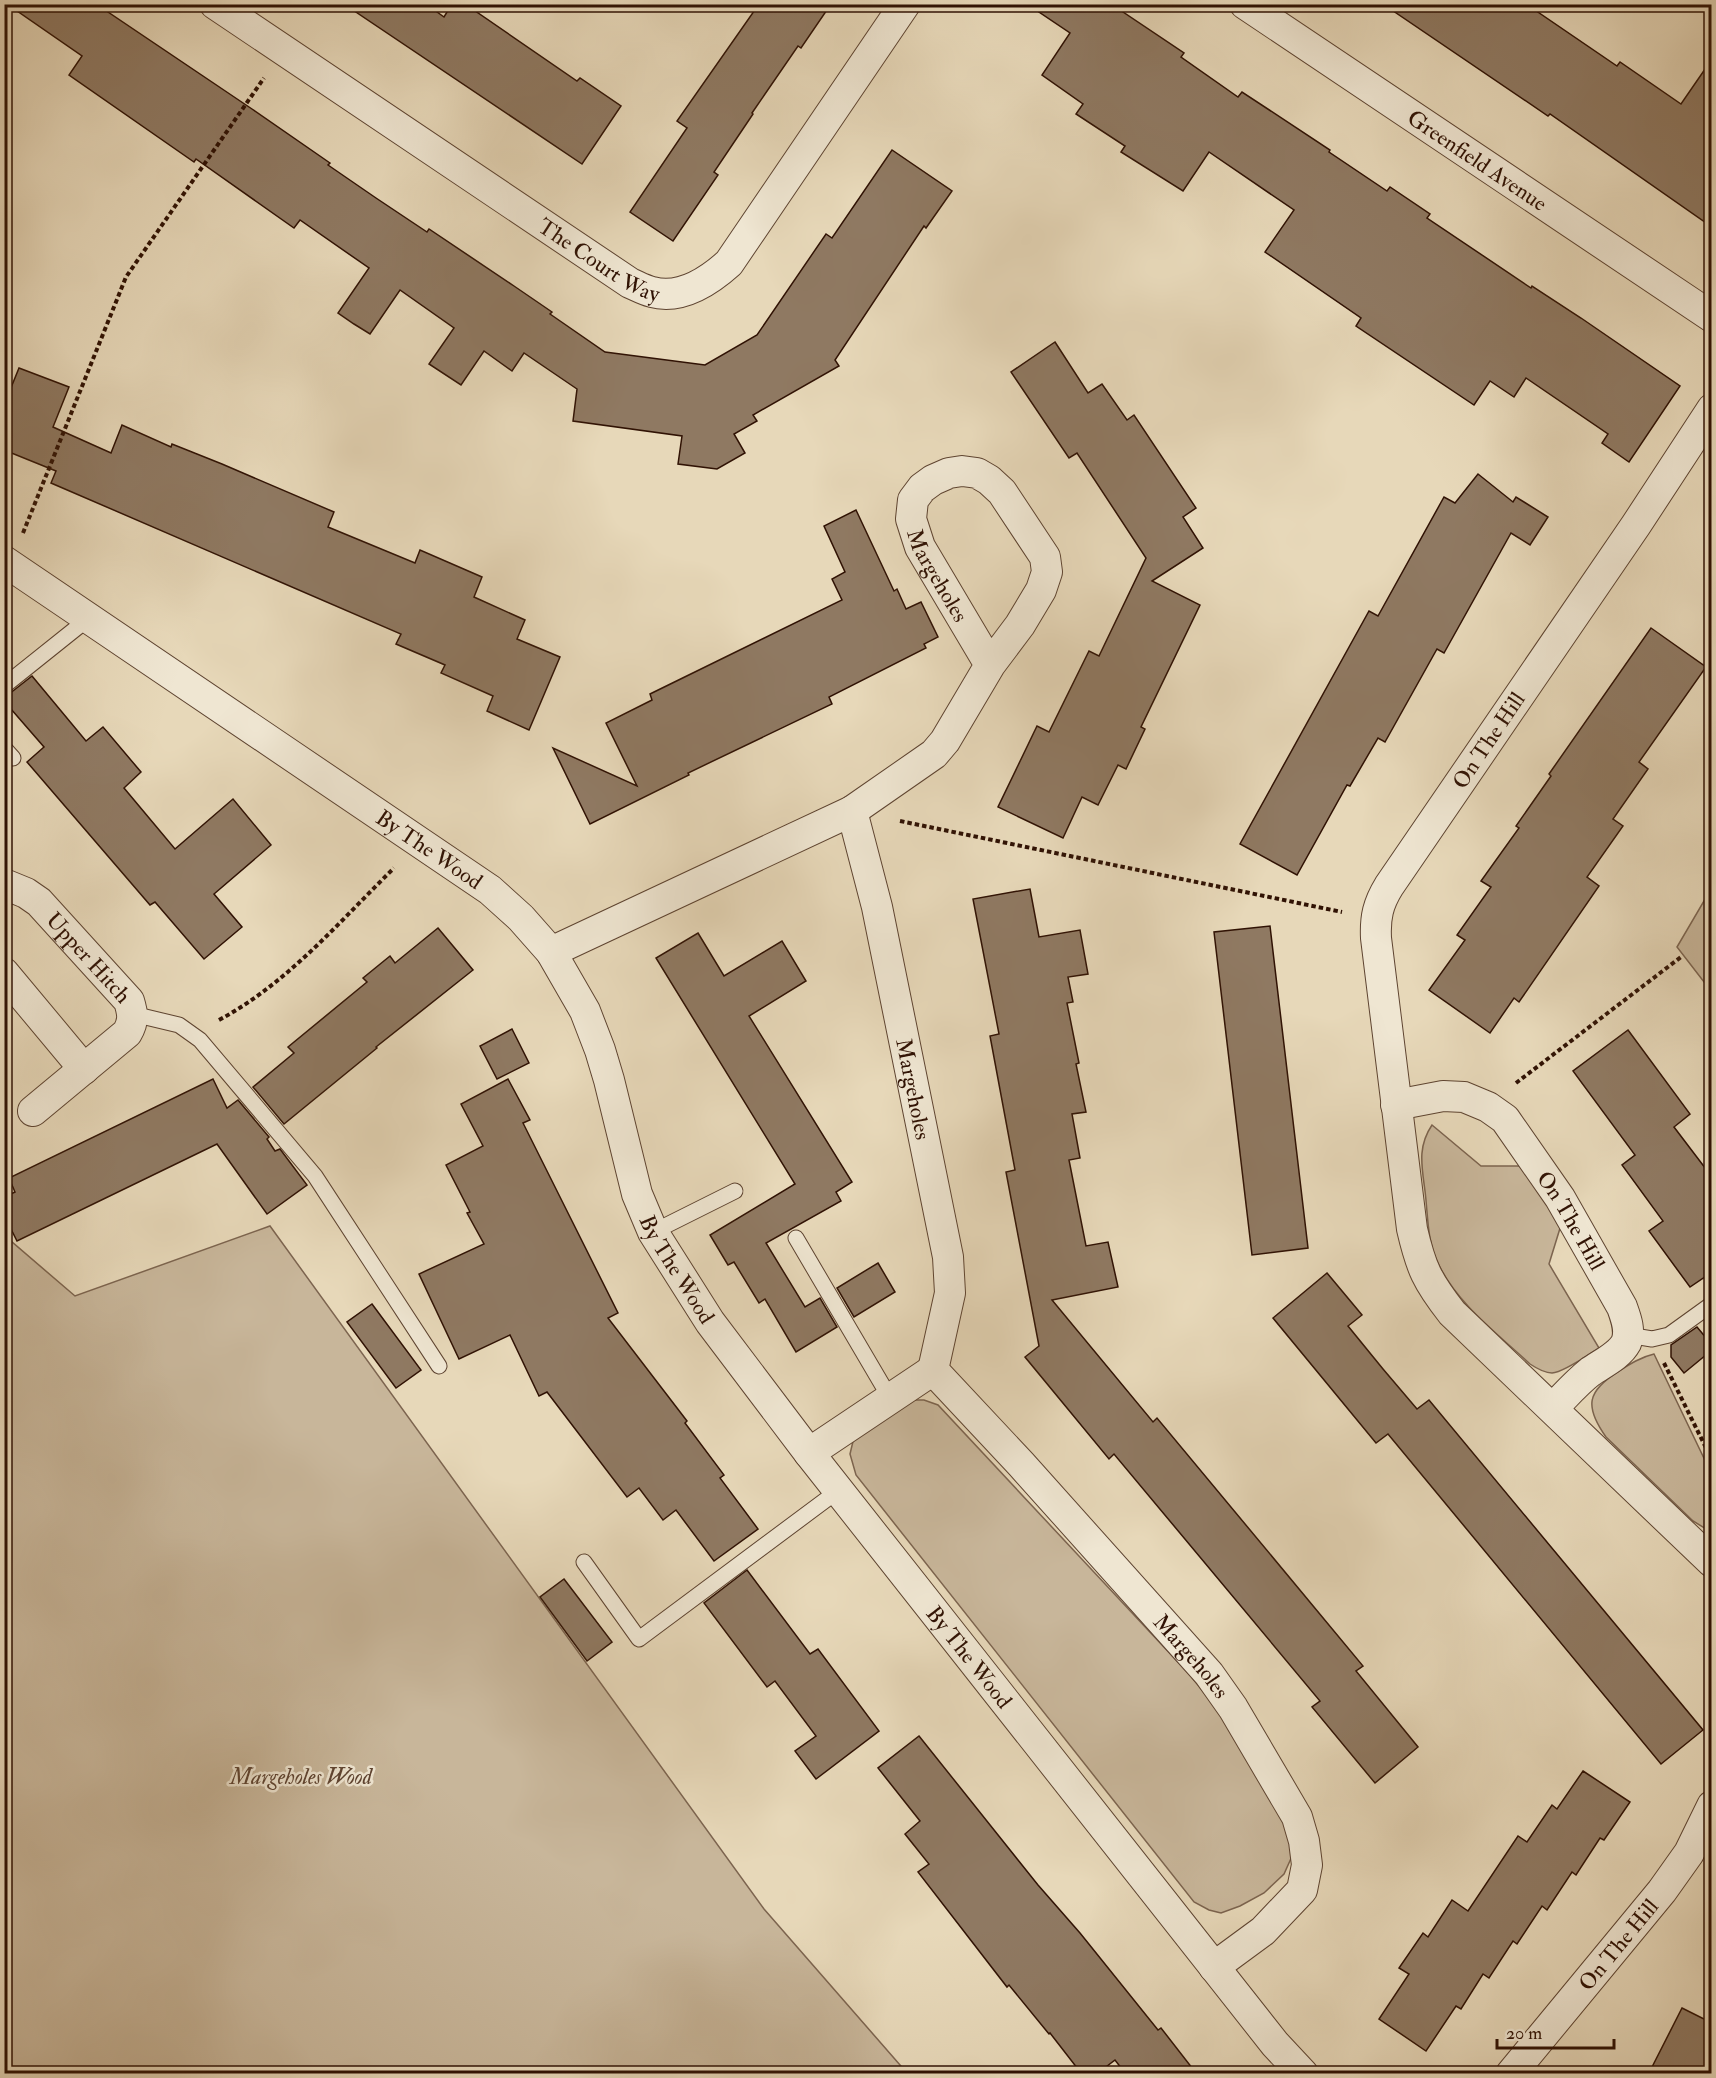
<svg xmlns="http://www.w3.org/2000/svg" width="1716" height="2078" font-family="'IM FELL Double Pica',serif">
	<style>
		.green { fill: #c8b69a; stroke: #7c644f; stroke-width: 1.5 }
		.building { fill: #8f7962; stroke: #301204; stroke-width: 1.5 }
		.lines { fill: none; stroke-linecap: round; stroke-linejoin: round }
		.service-casing { stroke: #5e4431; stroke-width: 17 }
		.minor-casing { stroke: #5e4431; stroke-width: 32 }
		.path { stroke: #301204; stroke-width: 4; stroke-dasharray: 4.5 3; stroke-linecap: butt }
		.service { stroke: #efe6d2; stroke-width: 15 }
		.minor { stroke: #efe6d2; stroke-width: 30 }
		.labels { text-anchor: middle; stroke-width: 5; stroke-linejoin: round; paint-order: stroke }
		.street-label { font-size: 22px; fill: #301204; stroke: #efe6d2 }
		.park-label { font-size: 22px; font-style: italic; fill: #5e4331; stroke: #efe6d2 }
	</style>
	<rect width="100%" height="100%" fill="#e7d8b9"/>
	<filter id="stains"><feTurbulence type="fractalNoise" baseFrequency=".00333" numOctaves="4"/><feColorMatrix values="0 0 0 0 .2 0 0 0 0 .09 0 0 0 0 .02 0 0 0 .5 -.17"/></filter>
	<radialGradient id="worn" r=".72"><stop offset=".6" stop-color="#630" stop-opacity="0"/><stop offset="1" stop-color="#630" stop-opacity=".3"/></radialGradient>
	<g class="green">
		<path d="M1711,889L1712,991H1711L1677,947Z"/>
		<path d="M1432,1125L1481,1166H1524L1561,1225L1549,1264L1599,1348C1588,1355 1564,1372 1552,1373C1545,1373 1536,1368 1530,1364C1498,1334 1457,1304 1438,1263C1427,1242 1428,1214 1425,1191C1422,1167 1417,1147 1432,1125Z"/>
		<path d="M270,1226L764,1909L907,2073H5V1236L75,1296Z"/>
		<path d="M1654,1354L1711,1473V1532L1693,1521L1606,1437C1584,1406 1587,1391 1619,1371C1630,1364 1641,1357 1654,1354Z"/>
		<path d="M902,1400H924L938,1405L1190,1675L1231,1727L1290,1832L1293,1854L1284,1874L1264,1893L1240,1906L1221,1913L1209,1910L1194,1902L856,1475L850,1454L855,1433Z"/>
	</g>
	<g class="building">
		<path d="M7,4H96L252,109L330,163L328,165L376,198L427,232L429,229L514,286L552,312L550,314L605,352L705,365L757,335L826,234L832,238L892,150L952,191L926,228L924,226L835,360L839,366L753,415L757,421L734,434L745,453L717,469L678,464L682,436L573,421L577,389L524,353L512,371L484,351L461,385L429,364L454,328L400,290L370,334L354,324L338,313L369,268L300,220L294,228L196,159L194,162L69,75L82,56Z"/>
		<path d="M344,4H426L444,17L452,4H465L577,81L580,78L621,106L582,164Z"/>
		<path d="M759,4H831L801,48L798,46L752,113L753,114L714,172L718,175L673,241L630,212L687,128L677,121Z"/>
		<path d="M1027,4H1111L1184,53L1181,57L1238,97L1242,92L1330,150L1329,152L1387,191L1390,187L1430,214L1427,218L1531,288L1532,286L1581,318L1680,386L1629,462L1602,443L1608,434L1526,378L1514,397L1490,381L1474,405L1356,326L1361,318L1265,252L1294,210L1209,152L1183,191L1121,152L1125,146L1076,114L1083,104L1042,75L1070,33Z"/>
		<path d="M1383,4H1526L1617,66L1620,62L1681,104L1712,59V227L1550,114L1548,116Z"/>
		<path d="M1055,342L1088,393L1102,384L1127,420L1134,415L1196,508L1183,517L1203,548L1152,581L1200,605L1141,727L1145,729L1126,769L1118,765L1098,805L1082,797L1063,838L998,807L1037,726L1049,732L1089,651L1099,656L1146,558L1077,453L1069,458L1011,372Z"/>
		<path d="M19,368L69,387L53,427L111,453L122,425L171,447L172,444L222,464L334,512L328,527L415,563L420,550L482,577L474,597L525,620L517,639L560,657L529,730L487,711L493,696L441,673L445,665L396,644L401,634L51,483L56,471L4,450V405Z"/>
		<path d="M1478,474L1513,502L1516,497L1548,517L1530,545L1511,533L1444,653L1437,649L1385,742L1378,738L1350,786L1347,785L1297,875L1240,844L1369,611L1378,616L1444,497L1455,503Z"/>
		<path d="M856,510L894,591L897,589L906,609L921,602L938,637L924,644L926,648L829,697L832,704L688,773L689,775L590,824L553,748L637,786L606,723L652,700L650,694L842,600L832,579L845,572L824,526Z"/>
		<path d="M1651,628L1706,667L1639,762L1648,769L1613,819L1623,826L1587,877L1599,886L1519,1002L1514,998L1490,1033L1429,990L1465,940L1457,935L1491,887L1481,881L1519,828L1516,826L1551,776L1549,774Z"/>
		<path d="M32,676L86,741L103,727L141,772L124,788L175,849L233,799L271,845L214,894L242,927L204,959L155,902L150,905L27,762L44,747L4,701V698Z"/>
		<path d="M1030,889L1039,937L1080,930L1088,974L1068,977L1073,1002L1067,1003L1079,1063L1076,1064L1086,1112L1072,1114L1080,1158L1069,1160L1086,1246L1108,1242L1118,1287L1052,1300L1153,1422L1157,1418L1363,1666L1356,1671L1418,1747L1375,1783L1312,1707L1320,1701L1114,1454L1109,1459L1025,1357L1039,1346L1006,1172L1015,1170L990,1036L999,1034L973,899Z"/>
		<path d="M1270,926L1308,1248L1252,1255L1214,932Z"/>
		<path d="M438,928L473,970L376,1047L377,1048L284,1124L253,1087L294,1053L288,1047L367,982L363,978L390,956L395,963Z"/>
		<path d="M698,933L724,976L782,941L806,981L749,1016L852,1182L836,1192L841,1201L766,1243L805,1307L820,1298L837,1327L796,1352L765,1299L759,1303L734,1262L728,1265L710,1235L795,1184L656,958Z"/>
		<path d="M512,1029L529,1063L497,1079L480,1046Z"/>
		<path d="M1628,1030L1690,1114L1674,1127L1712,1177V1272L1690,1287L1649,1231L1663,1221L1622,1165L1635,1155L1573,1071Z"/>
		<path d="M213,1079L227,1108L238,1100L269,1137L267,1139L275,1151L280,1149L307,1185L267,1214L217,1144L17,1241L4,1215V1197L15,1192L9,1178Z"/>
		<path d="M508,1079L530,1120L523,1123L618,1313L608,1318L687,1421L685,1423L724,1475L720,1478L758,1529L714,1561L676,1510L663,1520L639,1488L627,1497L547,1392L539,1396L510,1335L459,1359L419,1274L484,1244L467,1213L470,1212L446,1165L483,1146L461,1104Z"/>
		<path d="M878,1263L895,1292L854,1317L837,1288Z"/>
		<path d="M1327,1273L1362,1315L1348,1326L1383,1369L1417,1409L1429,1400L1703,1730L1661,1764L1388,1434L1376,1443L1273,1318Z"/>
		<path d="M372,1304L421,1370L396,1388L347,1322Z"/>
		<path d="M1697,1327L1712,1345V1350L1684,1373L1671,1357V1345Z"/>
		<path d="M747,1570L810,1654L818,1649L879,1731L816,1779L795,1751L816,1736L775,1681L767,1687L704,1603Z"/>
		<path d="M564,1579L612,1642L587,1661L540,1597Z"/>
		<path d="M919,1736L1038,1885L1080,1933L1158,2030L1161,2028L1196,2073H1125L1115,2060L1098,2073H1081L1050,2033L1049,2034L1009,1985L1007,1987L918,1872L929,1864L905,1834L920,1821L878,1768Z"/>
		<path d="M1583,1771L1630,1802L1604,1840L1600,1838L1576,1875L1572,1872L1547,1910L1542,1906L1517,1944L1513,1941L1489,1978L1483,1974L1461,2009L1456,2006L1426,2051L1379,2019L1409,1974L1399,1968L1423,1933L1428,1937L1452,1900L1468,1911L1518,1836L1527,1842L1552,1805L1557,1809Z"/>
		<path d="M1682,2008L1712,2023V2073H1649Z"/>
	</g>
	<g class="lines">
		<g class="service-casing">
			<g id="service">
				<path d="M4,686L89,618"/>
				<path d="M4,748L13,758"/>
				<path d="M133,1014L179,1025L200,1040L315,1176L439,1366"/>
				<path d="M653,1232L735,1191"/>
				<path d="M796,1238L890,1398"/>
				<path d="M1628,1335L1652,1339L1669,1335L1712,1304"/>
				<path d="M584,1562L639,1639L839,1490"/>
			</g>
		</g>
		<g class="minor-casing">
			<g id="minor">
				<path id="s1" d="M215,4L630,283C637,286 644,290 652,292C681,300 709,281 729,263L905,4"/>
				<path id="s2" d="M1245,4L1712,317"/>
				<path d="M1712,409L1636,525L1389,886C1378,904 1375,917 1376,938L1412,1229C1421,1268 1427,1281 1452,1313L1712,1562"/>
				<path id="s3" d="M4,561L490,890L521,918L551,952L585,1011L600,1050L609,1080L637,1194L653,1232L710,1322L809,1453L1275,2044L1303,2074"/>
				<path id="s4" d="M852,811L877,907L948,1257L950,1293L933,1370L1021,1464L1209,1674L1233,1708L1297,1817L1304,1841L1307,1865L1302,1890L1263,1931L1214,1967"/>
				<path id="s5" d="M4,884L26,893L39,902L129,1001C133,1014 134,1021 127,1033L33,1111"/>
				<path id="s6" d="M551,952L852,811L934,754L945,741L990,665L1020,625L1041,590L1047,572L1045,557L1002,492L989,480L977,473L962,471L949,473L933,480L922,488L913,500L911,519L920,547L990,665"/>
				<path d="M4,973L84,1069"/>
				<path id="s7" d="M1396,1105L1443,1096L1464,1097L1488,1107L1505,1119L1560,1198L1622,1307C1626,1318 1631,1331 1626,1343C1619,1356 1601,1364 1590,1372C1576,1383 1565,1396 1553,1408"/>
				<path d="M809,1453L933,1370"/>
				<path id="s8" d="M1511,2074L1662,1891L1689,1853L1712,1806"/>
			</g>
		</g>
		<g class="path">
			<path d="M23,533L126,277L264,78"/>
			<path d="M900,821L1342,912"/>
			<path d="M219,1020C288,983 339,922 394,868"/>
			<path d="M1516,1083L1681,957"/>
			<path d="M1664,1363L1712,1460"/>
		</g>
		<use href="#service" class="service"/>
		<use href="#minor" class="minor"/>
	</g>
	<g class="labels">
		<g class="street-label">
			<text dy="8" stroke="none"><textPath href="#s2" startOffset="280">Greenfield Avenue</textPath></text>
			<text dy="8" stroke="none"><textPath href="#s1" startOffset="462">The Court Way</textPath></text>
			<text dy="8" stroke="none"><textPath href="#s6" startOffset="928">Margeholes</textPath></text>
			<text transform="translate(1488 740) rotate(-56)" y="8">On The Hill</text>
			<text dy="8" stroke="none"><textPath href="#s3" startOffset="514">By The Wood</textPath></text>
			<text dy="8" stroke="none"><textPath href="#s5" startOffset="114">Upper Hitch</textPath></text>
			<text dy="8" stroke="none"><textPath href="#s4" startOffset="285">Margeholes</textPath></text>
			<text dy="8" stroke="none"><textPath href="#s7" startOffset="237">On The Hill</textPath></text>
			<text dy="8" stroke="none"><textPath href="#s3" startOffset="1018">By The Wood</textPath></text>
			<text dy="8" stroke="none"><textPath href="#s4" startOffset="957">Margeholes</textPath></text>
			<text dy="8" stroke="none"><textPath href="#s3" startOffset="1504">By The Wood</textPath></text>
			<text dy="8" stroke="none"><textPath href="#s8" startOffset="168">On The Hill</textPath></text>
		</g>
		<g class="park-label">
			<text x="301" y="1784">Margeholes Wood</text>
		</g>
	</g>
	<rect width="1716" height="2078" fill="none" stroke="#e7d8b9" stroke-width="24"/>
	<rect x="6" y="6" width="1704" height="2066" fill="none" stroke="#301204" stroke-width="3"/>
	<rect x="12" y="12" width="1692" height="2054" fill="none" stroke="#301204" stroke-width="1.5"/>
	<path d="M1497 2039v9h117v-9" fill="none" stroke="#301204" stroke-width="3"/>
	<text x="1506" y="2039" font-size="18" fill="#301204" stroke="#efe6d2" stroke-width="4.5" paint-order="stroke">20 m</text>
	<rect width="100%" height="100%" filter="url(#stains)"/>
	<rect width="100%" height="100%" fill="url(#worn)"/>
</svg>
